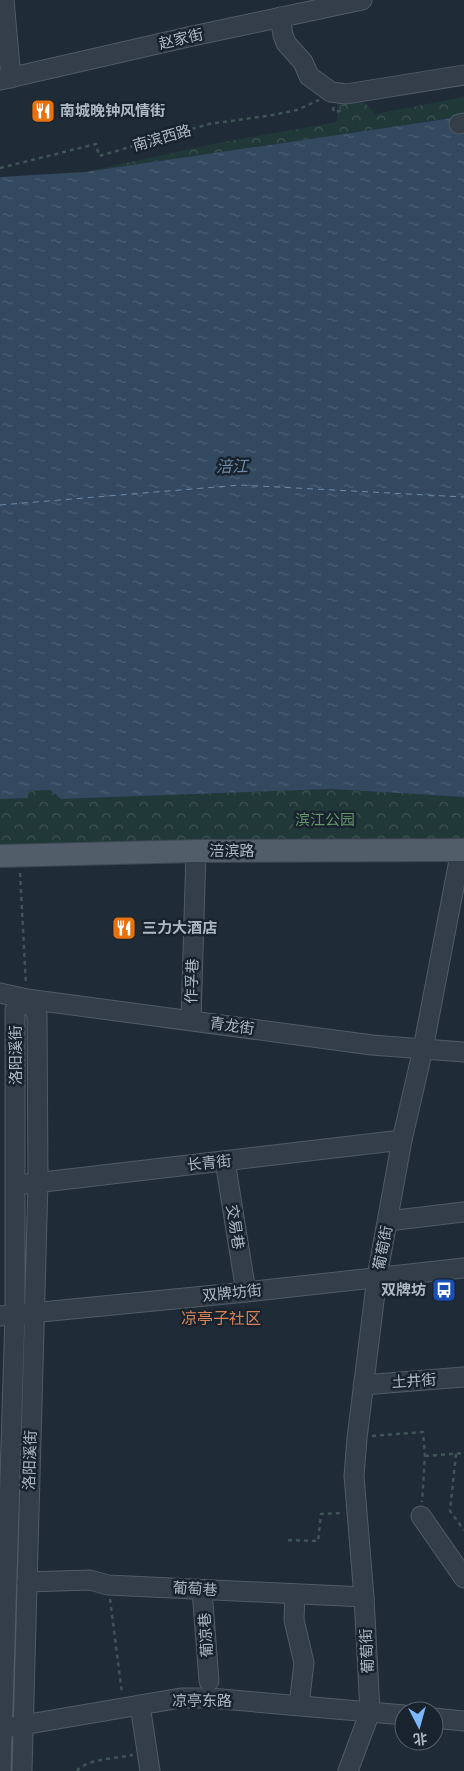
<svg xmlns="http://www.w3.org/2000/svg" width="464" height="1771" font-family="Figtree,'Noto Sans SC',sans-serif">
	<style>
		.forest { fill: url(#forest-crowns) }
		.water { fill: url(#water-ripples) }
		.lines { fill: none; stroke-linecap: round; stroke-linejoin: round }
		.ferry { stroke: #6c8caa; stroke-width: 1; stroke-dasharray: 6 5; stroke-linecap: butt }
		.minor-casing { stroke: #505b66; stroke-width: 21 }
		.major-casing { stroke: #3c4752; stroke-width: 24 }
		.path { stroke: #3f5556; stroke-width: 2.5; stroke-dasharray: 4 4; stroke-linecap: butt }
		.minor { stroke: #333e48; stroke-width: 19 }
		.major { stroke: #515d68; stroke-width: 22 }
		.labels { text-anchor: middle; stroke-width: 5; stroke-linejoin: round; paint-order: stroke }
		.street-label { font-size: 15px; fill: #adb8c5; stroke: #18232d }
		.poi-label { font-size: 15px; font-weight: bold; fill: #adb8c5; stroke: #18232d; text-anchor: start }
		.park-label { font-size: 15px; fill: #64966b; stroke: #18232d }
		.water-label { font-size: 16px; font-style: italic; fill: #6c8caa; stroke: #18232d }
		.neighbourhood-label { font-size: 16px; fill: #d68357; stroke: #18232d }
	</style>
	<defs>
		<pattern id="forest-crowns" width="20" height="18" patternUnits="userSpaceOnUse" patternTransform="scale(1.25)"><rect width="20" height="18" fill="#213839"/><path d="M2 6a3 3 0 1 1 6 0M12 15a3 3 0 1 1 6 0" fill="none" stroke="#3f5354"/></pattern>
		<pattern id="water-ripples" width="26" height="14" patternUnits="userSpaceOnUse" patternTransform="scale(1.25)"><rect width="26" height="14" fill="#324960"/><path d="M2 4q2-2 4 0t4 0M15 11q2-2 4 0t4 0" fill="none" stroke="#4d6175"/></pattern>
	</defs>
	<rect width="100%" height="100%" fill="#1f2c38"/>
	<g class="forest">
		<path d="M357,96L376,114L464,97V123L458,117L85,172L213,144L337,122V101Z"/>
		<path d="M331,789L464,797V850L0,856V799L27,798V791L50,790L61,799Z"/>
	</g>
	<path class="water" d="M459,117L464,123V797L331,789L61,799L50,790L28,791V798L0,799V177L85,172Z"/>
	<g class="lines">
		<path class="ferry" d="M0,505L240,485L464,497"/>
		<g class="minor-casing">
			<g id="minor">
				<path d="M4,0L11,78"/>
				<path d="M280,17L283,35L286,43L303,62L309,76L331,92L346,94L464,75"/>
				<path d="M0,80L188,37L362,0"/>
				<path d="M459,124L464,123"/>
				<path d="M0,993L27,999L372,1045L464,1052"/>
				<path d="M191,1020L196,851"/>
				<path d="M225,1161L246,1292"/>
				<path d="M26,1184L402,1140"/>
				<path d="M388,1221L464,1212"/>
				<path d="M0,1316L246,1292L464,1268"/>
				<path d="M363,1385L464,1377"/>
				<path d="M421,1516L464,1578"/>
				<path d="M27,1582L90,1580L108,1585L364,1597"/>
				<path d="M202,1590L209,1681"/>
				<path d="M295,1594L294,1620L304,1663L299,1705"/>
				<path d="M140,1705L150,1771"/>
				<path d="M434,1718L464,1721"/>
				<path d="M11,1727L181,1698H210L404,1715"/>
				<path d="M1,1771L15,1314V1010L27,999L37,1014L38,1182L22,1771"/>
				<path d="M348,1771L370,1712L364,1597L354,1476L357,1438L377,1277L402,1140L423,1049L461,850"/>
			</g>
		</g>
		<g class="major-casing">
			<path id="major" d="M0,856L196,851L464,850"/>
		</g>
		<g class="path">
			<path d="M333,107L334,112L345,110"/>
			<path d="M0,168L96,144L99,156L209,124L273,115L297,110L319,100"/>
			<path d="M20,873L26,985"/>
			<path d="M372,1436L423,1432L425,1456L422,1502"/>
			<path d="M456,1454L450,1511L464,1530"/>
			<path d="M425,1456L464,1453"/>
			<path d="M288,1540L318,1541L321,1514L343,1513"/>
			<path d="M110,1599L122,1693"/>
			<path d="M77,1771C85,1759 119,1758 133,1755"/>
		</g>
		<use href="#minor" class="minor"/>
		<use href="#major" class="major"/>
	</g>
	<defs>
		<g id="restaurant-square" transform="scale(1.25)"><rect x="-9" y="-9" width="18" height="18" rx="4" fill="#e8710a" stroke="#18232d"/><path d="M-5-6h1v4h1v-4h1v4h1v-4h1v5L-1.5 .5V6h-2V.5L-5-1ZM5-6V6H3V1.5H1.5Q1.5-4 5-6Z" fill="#fff"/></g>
		<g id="bus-square" transform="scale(1.25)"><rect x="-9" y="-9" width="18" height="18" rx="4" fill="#1a4fb4" stroke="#18232d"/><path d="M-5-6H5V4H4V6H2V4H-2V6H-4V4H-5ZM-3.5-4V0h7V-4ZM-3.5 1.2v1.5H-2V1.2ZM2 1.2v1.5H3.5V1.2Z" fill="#fff"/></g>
	</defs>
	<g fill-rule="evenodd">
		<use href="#restaurant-square" x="43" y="111"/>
		<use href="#restaurant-square" x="124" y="928"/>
		<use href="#bus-square" x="444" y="1290"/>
	</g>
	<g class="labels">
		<g class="street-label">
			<text transform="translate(181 39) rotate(-13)" y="5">赵家街</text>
			<text transform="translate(162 138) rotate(-16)" y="5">南滨西路</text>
			<text x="232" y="856">涪滨路</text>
			<text transform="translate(192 981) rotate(-88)" y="5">作孚巷</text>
			<text transform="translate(232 1026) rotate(8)" y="5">青龙街</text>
			<text transform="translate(16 1055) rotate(-90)" y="5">洛阳溪街</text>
			<text transform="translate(209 1163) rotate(-6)" y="5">长青街</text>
			<text transform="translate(235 1227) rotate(81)" y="5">交易巷</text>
			<text transform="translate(383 1248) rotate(-79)" y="5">葡萄街</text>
			<text transform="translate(232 1293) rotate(-6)" y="5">双牌坊街</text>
			<text transform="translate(414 1381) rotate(-4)" y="5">土井街</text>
			<text transform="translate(30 1460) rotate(-88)" y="5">洛阳溪街</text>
			<text transform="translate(195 1589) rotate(3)" y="5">葡萄巷</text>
			<text transform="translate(206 1635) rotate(-94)" y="5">葡凉巷</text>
			<text transform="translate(367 1651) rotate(-93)" y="5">葡萄街</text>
			<text x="202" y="1706">凉亭东路</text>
		</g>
		<g class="poi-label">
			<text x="60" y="116">南城晚钟风情街</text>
			<text x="142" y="933">三力大酒店</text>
			<text x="426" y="1295" text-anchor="end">双牌坊</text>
		</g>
		<g class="park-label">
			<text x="325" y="825">滨江公园</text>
		</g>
		<g class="water-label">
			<text transform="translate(232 466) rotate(-1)" y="6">涪江</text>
		</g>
		<g class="neighbourhood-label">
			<text x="221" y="1324">凉亭子社区</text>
		</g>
	</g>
	<g transform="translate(419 1726) rotate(174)"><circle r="24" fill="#18232d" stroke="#545f6a"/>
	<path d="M0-4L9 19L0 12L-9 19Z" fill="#7cb8fb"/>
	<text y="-8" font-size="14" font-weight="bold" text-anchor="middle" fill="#adb8c5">北</text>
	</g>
</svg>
